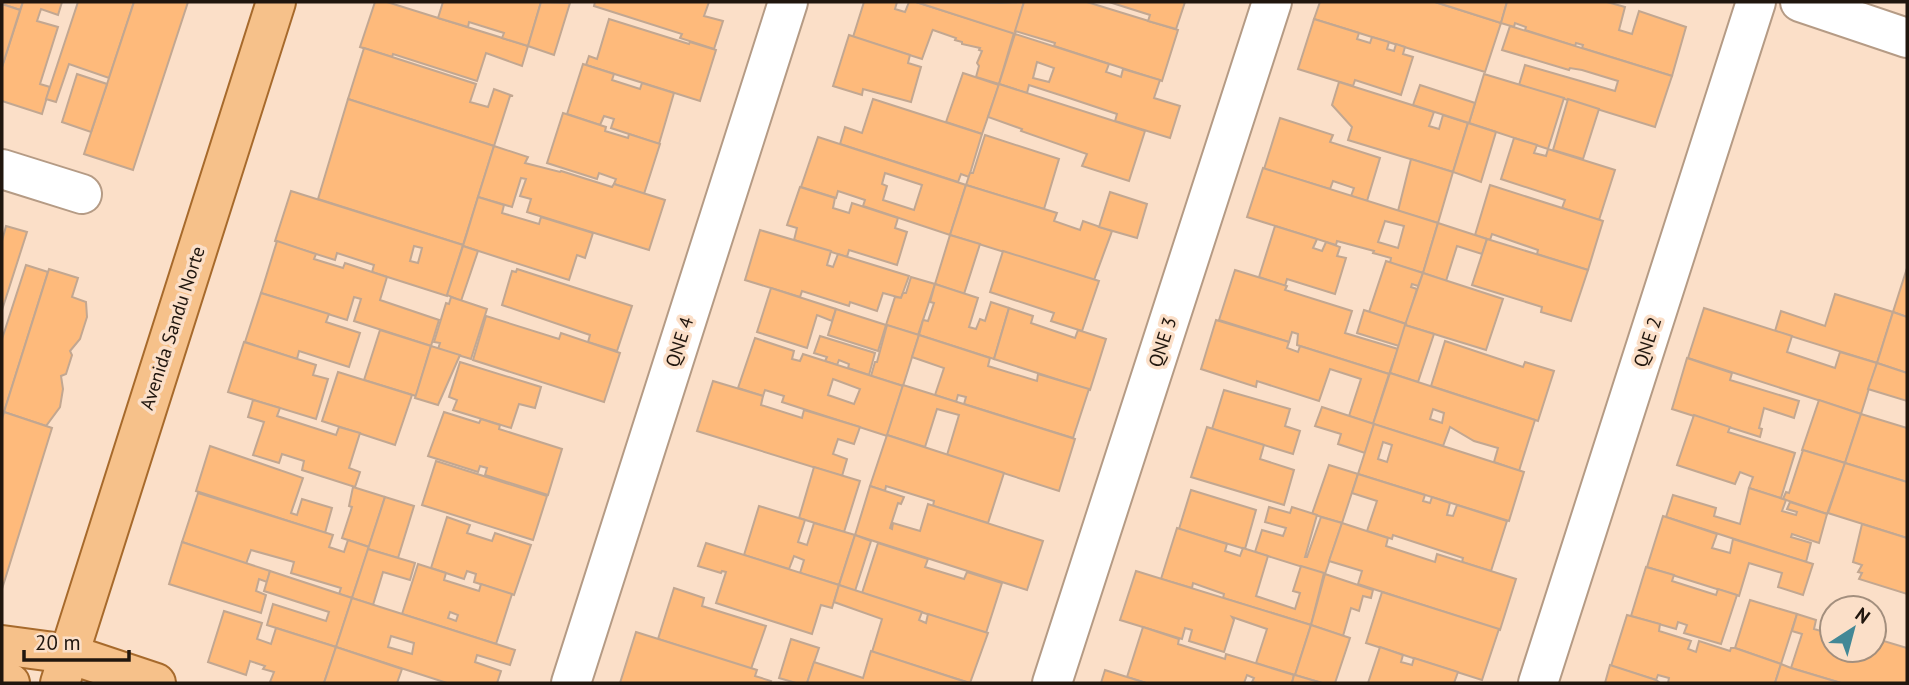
<svg xmlns="http://www.w3.org/2000/svg" width="1909" height="685" font-family="'PT Sans',sans-serif">
	<style>
		.building { fill: #feba7b; stroke: #c2a791; stroke-width: 2; fill-rule: evenodd }
		.lines { fill: none; stroke-linecap: round; stroke-linejoin: round }
		.minor-casing { stroke: #b59b85; stroke-width: 42 }
		.major-casing { stroke: #a76a2c; stroke-width: 42 }
		.minor { stroke: #fff; stroke-width: 38 }
		.major { stroke: #f6c18a; stroke-width: 38 }
		.labels { text-anchor: middle; stroke-width: 7; stroke-linejoin: round; paint-order: stroke }
		.street-label { font-size: 19px; fill: #20160e; stroke: #fbdfc8 }
	</style>
	<rect width="100%" height="100%" fill="#fbdfc8"/>
	<g class="building">
		<path d="M2,2H23L20,10L2,4Z"/>
		<path d="M23,2H62L58,15L41,9L37,21L58,27L40,84L50,87L42,114L2,101V67Z"/>
		<path d="M78,2H134L109,78L69,64L56,102L46,99Z"/>
		<path d="M134,2H188L133,170L84,154Z"/>
		<path d="M375,2H387L528,46L522,66L486,53L477,81L393,54L392,57L360,47Z"/>
		<path d="M443,2H541L528,46L502,38L504,33L469,22L468,27L438,18Z"/>
		<path d="M541,2L570,3L554,55L528,46Z"/>
		<path d="M595,2H709L704,16L723,21L714,49L680,38L682,34L594,6Z"/>
		<path d="M864,2H897L895,9L905,12L909,2H916L1014,33L999,84L976,77L979,66L977,63L982,51L979,50L980,48L962,44V42L955,40L956,38L933,30V29L922,59L853,37Z"/>
		<path d="M916,2L1001,3L1024,2L1015,34Z"/>
		<path d="M1024,2H1087L1178,30L1162,81L1054,46L1055,43L1015,31Z"/>
		<path d="M1109,2H1185L1176,29L1148,21L1150,15Z"/>
		<path d="M1320,2H1435L1501,23L1485,72L1314,19Z"/>
		<path d="M1435,2H1507L1501,23Z"/>
		<path d="M1507,2H1607L1625,7L1619,30L1632,34L1639,11L1686,27L1672,76L1582,48L1583,45L1576,43L1575,46L1525,30L1526,27L1515,23L1514,27L1501,23Z"/>
		<path d="M2,4L20,10L2,67Z"/>
		<path d="M609,19L689,44L690,42L716,50L700,101L586,65L589,56L597,59Z"/>
		<path d="M1314,19L1359,33L1357,39L1370,43L1372,37L1389,42L1387,49L1394,51L1396,44L1405,47L1403,54L1413,57L1401,95L1355,80L1353,86L1298,69Z"/>
		<path d="M1510,26L1672,76L1655,127L1519,85L1525,65L1615,91L1618,81L1582,70L1570,68L1569,70L1502,50Z"/>
		<path d="M1015,34L1109,64L1106,72L1121,77L1123,69L1160,80L1154,98L1180,106L1170,138L1115,121L1117,114L1066,97L1029,85L1027,93L999,84ZM1037,62L1054,68L1049,82L1033,78Z"/>
		<path d="M849,35L910,55L908,63L921,67L911,102L863,89L862,95L833,86Z"/>
		<path d="M364,48L476,84L470,102L488,107L494,89L513,96H510L494,146L348,99Z"/>
		<path d="M583,64L614,74L612,80L640,89L642,83L674,93L659,144L611,128L614,119L604,116L600,125L567,114Z"/>
		<path d="M963,73L999,85L982,134L946,122Z"/>
		<path d="M77,74L107,84L91,132L62,122Z"/>
		<path d="M1484,74L1564,98L1548,149L1469,123Z"/>
		<path d="M1339,82L1434,112L1429,126L1439,129L1443,115L1468,123L1453,172L1348,140L1352,127L1332,105Z"/>
		<path d="M999,84L1145,131L1129,181L1082,166L1087,154L1021,131L1022,129L988,117Z"/>
		<path d="M1420,85L1475,103L1469,123L1413,105Z"/>
		<path d="M348,99L494,146L463,245L318,199Z"/>
		<path d="M873,99L982,134L969,177L961,174L958,182L840,144L845,127L862,133Z"/>
		<path d="M1568,99L1599,109L1583,159L1553,150Z"/>
		<path d="M563,113L606,127L605,131L628,138L629,134L660,144L644,194L614,184L616,179L599,173L597,179L547,163Z"/>
		<path d="M1280,118L1333,135L1330,142L1380,158L1367,201L1351,196L1354,188L1333,181L1330,189L1264,169Z"/>
		<path d="M1468,123L1496,132L1481,182L1453,172Z"/>
		<path d="M985,135L1059,159L1044,209L966,185L970,173H973Z"/>
		<path d="M818,137L966,185L950,235L863,206L865,200L838,191L836,198L801,187ZM885,173L922,185L914,210L883,200L887,186L882,184Z"/>
		<path d="M1514,138L1537,145L1534,153L1546,156L1548,149L1615,170L1599,220L1562,208L1565,200L1501,179Z"/>
		<path d="M494,146L528,157L525,163L560,172L561,171L612,187L614,184L665,200L649,250L527,212L531,199L520,196L526,179L521,178L512,207L478,197Z"/>
		<path d="M1411,159L1453,172L1438,223L1398,211Z"/>
		<path d="M1263,168L1438,223L1423,273L1390,263L1391,258L1373,253L1374,251L1337,241L1336,245L1247,217ZM1385,221L1404,226L1398,248L1378,242Z"/>
		<path d="M966,185L1057,213L1054,221L1080,230L1083,221L1112,231L1094,280L950,235Z"/>
		<path d="M1490,185L1603,221L1588,270L1537,254L1538,250L1492,234L1490,240L1475,235Z"/>
		<path d="M800,187L835,198L833,208L849,213L852,203L898,218L895,228L907,232L897,265L849,250L847,257L794,240L797,228L787,225Z"/>
		<path d="M291,191L463,245L447,296L372,272L374,265L337,253L335,260L275,241ZM414,246L422,248L418,263L410,261Z"/>
		<path d="M1110,192L1147,204L1137,238L1099,227Z"/>
		<path d="M478,197L504,205L502,213L539,224L541,217L593,233L585,258L577,255L569,280L463,246Z"/>
		<path d="M1438,223L1487,239L1482,254L1457,246L1446,281L1423,273Z"/>
		<path d="M6,226L27,232L2,310V241Z"/>
		<path d="M1275,226L1317,239L1313,248L1322,251L1326,242L1340,247L1337,256L1346,258L1335,294L1287,279L1285,286L1259,277Z"/>
		<path d="M760,230L831,251L827,265L833,267L838,254L909,276L901,298L883,293L877,311L850,302L849,306L802,291L800,297L745,280Z"/>
		<path d="M950,235L980,244L964,294L935,284Z"/>
		<path d="M1487,239L1588,270L1571,321L1541,312L1542,307L1472,285Z"/>
		<path d="M277,241L316,254L314,259L343,268L345,263L387,277L380,300L439,320L431,346L354,321L361,299L354,297L347,320L261,293Z"/>
		<path d="M463,246L478,251L461,301L447,295Z"/>
		<path d="M1003,251L1099,281L1082,331L1051,321L1054,313L990,292Z"/>
		<path d="M1386,261L1423,273L1418,286L1412,284L1411,287L1417,289L1406,324L1369,312Z"/>
		<path d="M26,265L48,272L4,412L2,411V339Z"/>
		<path d="M1907,268V317L1893,312Z"/>
		<path d="M49,269L78,278L72,297L86,302L87,317L80,339L70,351L72,355L66,374L61,376L63,389L60,407L46,426L4,412Z"/>
		<path d="M517,269L632,306L617,351L588,342L590,335L502,305L512,271L516,272Z"/>
		<path d="M1235,270L1287,286L1285,290L1352,311L1345,333L1398,349L1389,374L1300,346L1297,345L1298,334L1292,332L1289,342L1219,320Z"/>
		<path d="M1423,273L1503,299L1486,350L1405,325Z"/>
		<path d="M911,277L935,284L918,335L886,325L895,297L901,298L903,293H906Z"/>
		<path d="M935,284L978,298L969,327L976,329L980,319L985,321L991,302L1009,308L994,359L919,335L923,320L928,321L934,303L930,302Z"/>
		<path d="M771,288L836,309L832,321L817,315L807,348L757,332Z"/>
		<path d="M261,293L329,314L326,322L360,333L349,367L299,351L297,359L245,342Z"/>
		<path d="M1835,294L1893,312L1877,363L1775,331L1781,311L1825,326Z"/>
		<path d="M451,297L487,309L471,359L438,349L440,343L434,342L446,303L449,304Z"/>
		<path d="M1009,308L1033,316L1031,323L1075,338L1078,330L1106,339L1090,390L994,359Z"/>
		<path d="M1704,308L1792,336L1787,352L1835,368L1840,352L1877,363L1861,414L1688,358Z"/>
		<path d="M836,309L886,325L878,351L828,335Z"/>
		<path d="M1364,310L1406,324L1399,346L1357,333Z"/>
		<path d="M1893,312L1907,317V373L1877,363Z"/>
		<path d="M486,316L559,339L561,333L620,353L604,402L473,360Z"/>
		<path d="M1216,320L1289,342L1287,348L1298,352L1300,346L1389,374L1373,424L1349,416L1361,379L1330,369L1319,401L1257,381L1256,387L1201,369Z"/>
		<path d="M887,325L919,335L903,386L871,376L875,362H877Z"/>
		<path d="M1405,325L1434,334L1418,382L1390,373Z"/>
		<path d="M380,330L431,346L416,396L364,380Z"/>
		<path d="M919,335L990,358L988,366L1037,381L1038,374L1089,389L1073,438L964,404L966,397L958,395L956,402L935,395L944,368L912,357Z"/>
		<path d="M820,336L875,353L869,375L848,368L849,364L839,360L837,365L825,361L827,357L814,353Z"/>
		<path d="M755,338L794,351L792,359L800,361L803,354L903,386L887,436L782,402L784,396L765,390L763,396L738,388ZM833,379L860,389L854,404L828,395Z"/>
		<path d="M1445,341L1523,367L1525,362L1554,371L1538,421L1431,386Z"/>
		<path d="M244,342L316,365L313,375L328,379L316,419L228,392Z"/>
		<path d="M431,346L460,355L438,405L415,398Z"/>
		<path d="M1687,358L1732,373L1730,380L1799,401L1794,418L1764,408L1759,428L1762,429L1760,437L1672,409Z"/>
		<path d="M460,362L541,387L535,408L519,404L511,428L453,410L457,400L449,397Z"/>
		<path d="M1877,363L1907,373V401L1868,389Z"/>
		<path d="M338,372L412,395L395,445L322,421Z"/>
		<path d="M1390,373L1535,420L1519,471L1494,462L1498,448L1474,441L1450,427L1443,446L1373,424ZM1433,409L1444,413L1442,423L1430,419Z"/>
		<path d="M713,381L763,396L761,405L802,418L804,410L860,427L854,444L838,439L833,454L847,459L842,476L697,431Z"/>
		<path d="M903,385L1075,439L1059,491L947,455L959,415L937,409L925,447L887,435Z"/>
		<path d="M1224,390L1290,409L1285,426L1300,431L1293,454L1212,429Z"/>
		<path d="M253,400L280,408L277,416L336,435L339,427L360,433L349,468L360,472L355,487L302,470L304,461L282,454L279,463L253,455L264,422L248,417Z"/>
		<path d="M1819,400L1861,414L1845,463L1802,450Z"/>
		<path d="M1322,407L1374,424L1365,453L1338,444L1341,434L1315,426Z"/>
		<path d="M4,412L52,428L2,589V419Z"/>
		<path d="M444,412L479,423L481,419L500,425L499,429L562,449L548,495L485,475L487,468L480,466L478,472L428,456Z"/>
		<path d="M1861,414L1907,428V482L1845,463Z"/>
		<path d="M1694,415L1730,427L1728,432L1795,453L1781,498L1749,488L1753,477L1740,472L1735,484L1677,465Z"/>
		<path d="M1374,424L1524,472L1509,521L1358,474ZM1383,442L1392,445L1387,462L1378,459Z"/>
		<path d="M1207,427L1264,445L1260,459L1294,470L1284,505L1191,477Z"/>
		<path d="M887,435L1004,473L988,523L933,506L934,501L886,486L885,491L870,486Z"/>
		<path d="M210,446L303,478L291,513L297,515L302,499L332,508L325,533L196,491Z"/>
		<path d="M1803,450L1845,463L1827,514L1783,499L1786,492L1789,493Z"/>
		<path d="M436,461L547,496L533,540L422,505Z"/>
		<path d="M1845,463L1907,482V538L1828,513Z"/>
		<path d="M1329,465L1358,474L1342,523L1312,514Z"/>
		<path d="M814,467L860,481L844,532L799,518Z"/>
		<path d="M1358,474L1425,495L1423,501L1430,503L1432,497L1450,503L1447,515L1453,516L1457,505L1507,521L1491,571L1462,562L1463,558L1393,535L1392,539L1367,531L1377,501L1352,493Z"/>
		<path d="M870,486L904,497L901,504L898,503L890,528L892,529L893,523L920,531L928,504L1043,541L1027,590L855,535Z"/>
		<path d="M353,487L385,497L369,547L342,538L352,507L349,506Z"/>
		<path d="M1749,488L1786,500L1782,511L1796,515L1797,512L1787,509L1790,502L1827,514L1819,543L1792,534L1791,537L1811,543L1806,562L1666,517L1673,495L1716,508L1714,516L1740,524Z"/>
		<path d="M1191,490L1256,510L1245,549L1179,529Z"/>
		<path d="M198,493L333,535L329,547L344,552L348,540L369,547L352,598L339,594L341,588L291,573L294,562L251,550L246,564L182,542Z"/>
		<path d="M385,497L414,506L398,558L368,549Z"/>
		<path d="M759,506L805,520L798,542L807,545L814,523L855,535L839,585L800,573L804,560L794,556L789,569L744,555Z"/>
		<path d="M1269,507L1290,513L1292,507L1317,515L1305,557H1307L1321,517L1342,523L1325,574L1255,552L1262,530L1283,536L1286,528L1265,522Z"/>
		<path d="M1663,516L1717,534L1712,548L1730,553L1733,539L1813,564L1803,595L1778,587L1782,573L1749,563L1739,596L1647,567Z"/>
		<path d="M447,517L470,525L467,533L492,541L495,533L531,545L514,595L474,582L476,574L467,571L464,579L431,568Z"/>
		<path d="M1342,523L1388,538L1386,546L1435,562L1437,554L1516,579L1500,630L1358,584L1362,571L1329,561Z"/>
		<path d="M1862,524L1907,538V594L1859,579L1862,573L1858,572L1862,565L1853,562Z"/>
		<path d="M1177,528L1227,544L1225,551L1240,556L1243,548L1268,556L1256,596L1295,609L1300,593L1293,591L1301,566L1324,573L1311,625L1223,598L1224,594L1193,583L1192,588L1161,579Z"/>
		<path d="M855,535L871,541L855,591L839,585Z"/>
		<path d="M182,542L270,571L267,582L259,579L256,591L266,595L261,613L169,584Z"/>
		<path d="M706,543L839,585L832,608L821,605L812,634L716,603L726,572L722,571L721,573L698,566Z"/>
		<path d="M878,543L928,559L925,567L964,579L967,572L1002,583L986,633L862,593Z"/>
		<path d="M368,549L415,563L410,580L383,572L373,605L352,598Z"/>
		<path d="M418,564L446,573L444,580L479,591L481,584L512,594L496,644L402,614ZM450,612L458,615L456,621L448,618Z"/>
		<path d="M1646,567L1674,575L1672,581L1716,595L1718,589L1737,595L1721,644L1684,633L1687,625L1678,622L1676,629L1631,616Z"/>
		<path d="M270,571L352,598L336,647L267,625L273,604L326,621L329,612L264,591Z"/>
		<path d="M1136,571L1311,625L1295,675L1256,663L1267,629L1232,617L1234,620L1224,652L1189,641L1192,630L1185,628L1182,639L1120,620Z"/>
		<path d="M1325,574L1373,590L1371,598L1363,596L1359,611L1351,608L1343,636L1311,625Z"/>
		<path d="M839,585L922,612L919,620L926,623L928,614L988,633L970,683L872,652L882,619L834,602Z"/>
		<path d="M674,588L704,598L702,606L766,626L751,669L658,639Z"/>
		<path d="M1382,592L1499,629L1482,680L1366,643Z"/>
		<path d="M352,598L515,650L510,665L477,655L475,662L501,671L497,683H447L336,647ZM391,636L414,643L412,654L388,647Z"/>
		<path d="M1750,600L1797,614L1781,664L1735,648Z"/>
		<path d="M224,611L262,623L257,639L271,644L276,628L336,647L324,683H273L270,682L274,672L263,669L265,666L250,661L246,675L208,662Z"/>
		<path d="M1797,614L1816,620L1814,629L1821,631L1824,623L1832,625V650H1874V638L1907,648V683H1841L1791,668L1802,634L1792,631Z"/>
		<path d="M1627,615L1660,624L1659,631L1691,641L1688,649L1696,652L1699,641L1730,651L1731,648H1735L1781,664L1775,683H1668L1669,678L1658,675L1656,680L1611,666Z"/>
		<path d="M1311,625L1350,638L1335,683H1322L1295,675Z"/>
		<path d="M1143,627L1179,639L1178,644L1225,659L1226,654L1294,675L1292,683H1257L1252,682L1254,678L1247,675L1244,683H1146L1127,677Z"/>
		<path d="M636,632L757,670L755,676L771,681L770,683H620Z"/>
		<path d="M791,639L819,648L807,683H796L779,678Z"/>
		<path d="M336,647L402,669L397,683H324Z"/>
		<path d="M1380,647L1403,655L1401,662L1412,665L1414,658L1458,672L1454,683H1368Z"/>
		<path d="M871,651L969,683H807L814,662L863,678Z"/>
		<path d="M1781,664L1791,668L1841,683H1775Z"/>
		<path d="M1610,665L1656,680L1660,683H1605Z"/>
		<path d="M1105,670L1108,671L1146,683H1101Z"/>
		<path d="M1294,675H1295L1322,683H1292Z"/>
	</g>
	<g class="lines">
		<g class="minor-casing">
			<g id="minor">
				<path d="M1800,2L1907,38"/>
				<path d="M2,169L82,194"/>
				<path d="M571,683L788,2"/>
				<path d="M1052,683L1272,2"/>
				<path d="M1538,683L1756,2"/>
			</g>
		</g>
		<g class="major-casing">
			<g id="major">
				<path d="M2,645L69,654L156,683"/>
				<path d="M2,679L10,683"/>
				<path d="M60,683L276,2"/>
			</g>
		</g>
		<use href="#minor" class="minor"/>
		<use href="#major" class="major"/>
	</g>
	<g class="labels">
		<g class="street-label">
			<text transform="translate(172 328) rotate(-72)" y="7">Avenida Sandu Norte</text>
			<text transform="translate(679 342) rotate(-72)" y="7">QNE 4</text>
			<text transform="translate(1162 342) rotate(-72)" y="7">QNE 3</text>
			<text transform="translate(1647 342) rotate(-72)" y="7">QNE 2</text>
		</g>
	</g>
	<rect width="1909" height="685" fill="none" stroke="#20160e" stroke-width="7"/>
	<g transform="translate(1853 629) rotate(36)"><circle r="33" fill="#fbdfc8" stroke="#a38f7e" stroke-width="2"/>
	<path d="M0-5L12 26L0 18L-12 26Z" fill="#438896"/>
	<text y="-10" font-size="19" font-weight="bold" text-anchor="middle" fill="#20160e">N</text>
	</g>
	<path d="M24 650v10h105v-10" fill="none" stroke="#20160e" stroke-width="3.5"/>
	<text x="35" y="650" font-size="21" fill="#20160e" stroke="#fbdfc8" stroke-width="5" paint-order="stroke">20 m</text>
</svg>
